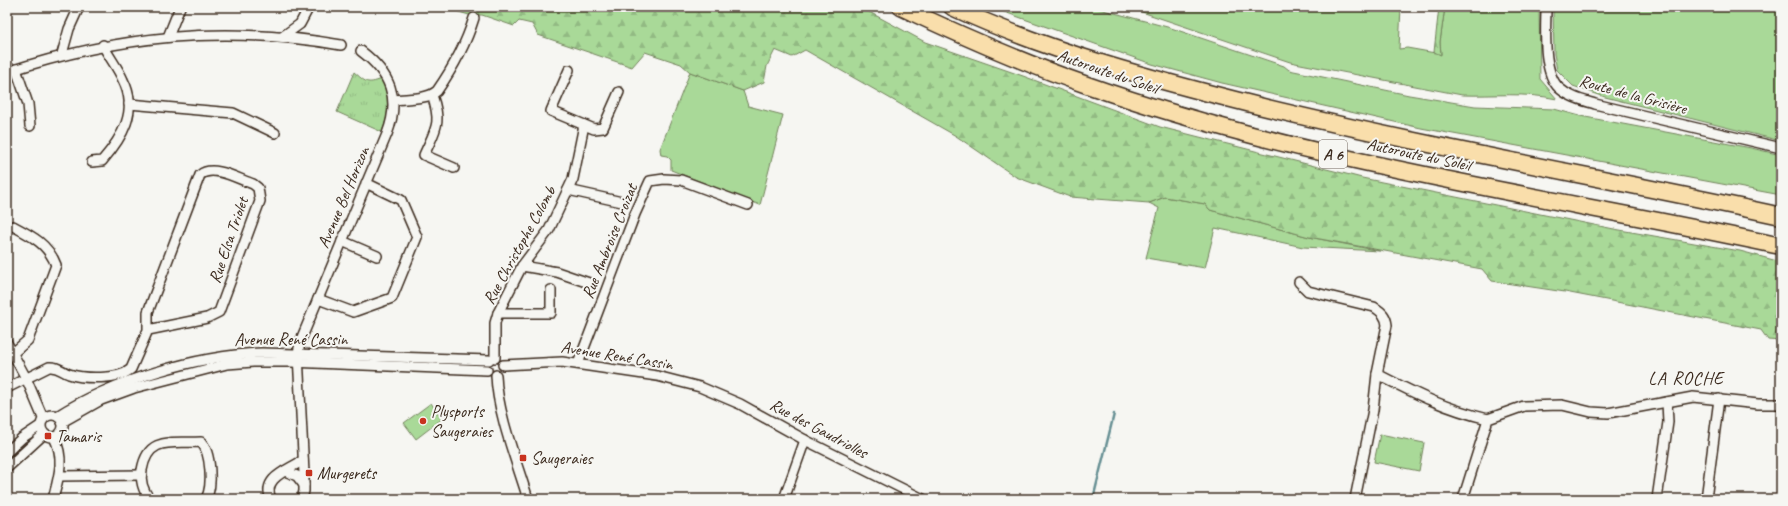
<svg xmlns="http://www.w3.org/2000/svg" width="1788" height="506" font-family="Caveat,sans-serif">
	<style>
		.grass { fill: #a9d998; stroke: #72825b }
		.forest { fill: url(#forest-firs); stroke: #72825b }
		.park { fill: url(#park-tufts); stroke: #72825b }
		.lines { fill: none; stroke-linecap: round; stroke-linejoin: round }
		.stream { stroke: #668f93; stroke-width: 2.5 }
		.minor-casing { stroke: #3b2a1e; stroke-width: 12 }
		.motorway-casing { stroke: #3b2a1e; stroke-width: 19 }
		.minor { stroke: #f6f6f2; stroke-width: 9 }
		.motorway { stroke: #f9deab; stroke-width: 16 }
		.poi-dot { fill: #c8321e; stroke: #f6f6f2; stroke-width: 1.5 }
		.labels { text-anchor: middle; stroke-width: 4; stroke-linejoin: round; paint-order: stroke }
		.shield { fill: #f6f6f2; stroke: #73675e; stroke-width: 1 }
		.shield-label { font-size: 16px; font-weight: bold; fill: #3b2a1e }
		.street-label { font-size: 17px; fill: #3b2a1e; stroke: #f6f6f2 }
		.poi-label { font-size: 17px; fill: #3b2a1e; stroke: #f6f6f2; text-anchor: start }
		.neighbourhood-label { font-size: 18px; letter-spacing: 1px; fill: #3b2a1e; stroke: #f6f6f2 }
	</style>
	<defs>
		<pattern id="forest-firs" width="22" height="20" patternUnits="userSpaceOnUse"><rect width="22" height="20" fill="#a9d998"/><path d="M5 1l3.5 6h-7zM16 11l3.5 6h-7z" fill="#92ba83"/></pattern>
		<pattern id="park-tufts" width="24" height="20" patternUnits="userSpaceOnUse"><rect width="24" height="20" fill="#a9d998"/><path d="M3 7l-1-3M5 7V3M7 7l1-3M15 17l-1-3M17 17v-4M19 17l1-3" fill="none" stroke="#92ba83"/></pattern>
	</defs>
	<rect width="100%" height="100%" fill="#f6f6f2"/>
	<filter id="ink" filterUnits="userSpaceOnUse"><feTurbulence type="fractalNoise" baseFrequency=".025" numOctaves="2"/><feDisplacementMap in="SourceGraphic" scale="8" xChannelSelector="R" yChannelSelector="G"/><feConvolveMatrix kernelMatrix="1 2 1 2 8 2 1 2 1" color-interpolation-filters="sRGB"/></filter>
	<g filter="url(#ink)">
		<g class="grass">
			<path d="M990,7H1092L1171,28L1284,66L1289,70L1409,95L1475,106L1554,109L1580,116L1751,148L1781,155V195L1421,128L1222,83L1152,64Z"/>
			<path d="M1127,7H1401L1399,49L1407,48L1441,54L1440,42L1445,7H1539L1540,79L1557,99C1525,92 1494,96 1462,95L1290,62Z"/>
			<path d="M1553,7H1781V141L1605,97L1573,86L1557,70L1554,54Z"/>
			<path d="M690,72L743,91L748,106L783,115L760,205L671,170V160L667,156L661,155L660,149Z"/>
			<path d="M1165,197L1205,204L1210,210L1309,237L1380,251L1303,247L1215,228L1205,268L1146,258L1159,208L1149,203Z"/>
			<path d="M431,403L442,419L416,439L404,423Z"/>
			<path d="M1380,434L1424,443L1419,471L1374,462Z"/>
		</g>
		<g class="forest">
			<path d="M442,7H860L925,42L1023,76L1160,127L1362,178L1614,229L1740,251L1781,262V341L1768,340L1761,330L1565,292L1492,281L1482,269L1309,237L1210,210L1205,204L1165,197L1149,203L1070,197L1016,177L956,136L805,50L792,57L775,50L767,66L764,82L743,91L690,72L681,64L645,52L632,67L538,35L532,24L519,21L514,26L482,15H469Z"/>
			<path d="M1439,7H1445L1440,42L1441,55L1434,52Z"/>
		</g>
		<path class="park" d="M354,72C366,82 366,85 382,79C391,98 389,114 382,132L337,112Z"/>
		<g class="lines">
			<path class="stream" d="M1093,499L1114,414"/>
			<g class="minor-casing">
				<g id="minor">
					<path d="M1546,7C1546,29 1542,72 1559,88C1569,97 1582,100 1595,104L1781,148"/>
					<path d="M168,37L180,7"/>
					<path d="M282,37L300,24L309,7"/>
					<path d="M62,54L69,29L79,7"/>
					<path d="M16,69L28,104L30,126"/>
					<path d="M569,70L551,111L594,129L603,128L619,92"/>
					<path d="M7,72C120,35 224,25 341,45"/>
					<path d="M432,95C442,124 436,128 424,155L454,168"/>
					<path d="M394,100C408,98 426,100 437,91C453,68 466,44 474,18"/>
					<path d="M129,104L233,113L275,133"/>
					<path d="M92,162L102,161C122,138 139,111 123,80C118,68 109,57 103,45"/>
					<path d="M568,190L622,202"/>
					<path d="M342,241L377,256"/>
					<path d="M522,266L557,272L592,284"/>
					<path d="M1299,282L1308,291L1374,307C1382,312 1386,316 1387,325L1377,374"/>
					<path d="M318,299L353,312L392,298L417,237L401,200L366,183"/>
					<path d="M498,313H551V290"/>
					<path d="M7,343L26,378L43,418"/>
					<path d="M13,353L28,340L56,265C48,244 32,236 13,226"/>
					<path d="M495,358V323L498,313L522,266L549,230L573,179L584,125"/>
					<path d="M578,364L635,214L650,181L664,179L681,180L748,205"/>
					<path d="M503,365L562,362L657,376L700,387L740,404L805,440L923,499"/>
					<path d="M496,375C497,412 517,463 528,499"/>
					<path d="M7,388L49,367C58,366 61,371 69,374C84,379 119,380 131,369L148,330V312L200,175C213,164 238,179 253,184L258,188L260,201L219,312L207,318L148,330"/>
					<circle cx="52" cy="426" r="11"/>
					<path d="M57,416C114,380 195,356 262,353L489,360"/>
					<path d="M62,422L101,400L134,388L227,364L253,362H290L487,370"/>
					<path d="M7,452L22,438L40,426"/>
					<path d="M7,468L44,434"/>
					<path d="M285,471L297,476L304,485"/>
					<path d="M59,476L141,475"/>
					<path d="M53,499C59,476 65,459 54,437"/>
					<path d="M150,499C143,491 140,480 142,470C148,435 173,444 201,442C211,452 213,486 206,499"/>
					<path d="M271,499C261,477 290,470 303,460"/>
					<path d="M302,499L304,491V473L298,354L300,342L387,134C401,98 390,73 361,51"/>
					<path d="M784,499L805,440"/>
					<path d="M1355,499L1373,410L1377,374C1416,394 1445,409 1488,419"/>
					<path d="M1463,499L1488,419L1524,406L1562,405L1591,412L1608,413L1693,397L1758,404H1781"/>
					<path d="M1657,499L1668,422L1667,402"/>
					<path d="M1706,499L1719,399"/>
				</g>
			</g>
			<g class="motorway-casing">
				<g id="motorway">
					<path d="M901,7C962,36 1023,63 1087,85C1311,164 1549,196 1781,246"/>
					<path d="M952,7C1049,52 1155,80 1259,106C1432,148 1607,178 1781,216"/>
				</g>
			</g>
			<use href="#minor" class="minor"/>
			<use href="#motorway" class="motorway"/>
		</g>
	</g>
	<g class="poi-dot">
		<circle cx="423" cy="421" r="4"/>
		<rect x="44" y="432" width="8" height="8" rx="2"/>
		<rect x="519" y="454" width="8" height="8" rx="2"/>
		<rect x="305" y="469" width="8" height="8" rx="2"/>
	</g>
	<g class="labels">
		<rect class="shield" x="1319" y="140" width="28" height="28" rx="3"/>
		<g class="shield-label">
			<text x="1333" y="160">A 6</text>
		</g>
		<g class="street-label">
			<text transform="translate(1108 71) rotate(19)" y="6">Autoroute du Soleil</text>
			<text transform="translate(1633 94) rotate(15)" y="6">Route de la Grisière</text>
			<text transform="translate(1419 154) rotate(12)" y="6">Autoroute du Soleil</text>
			<text transform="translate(343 197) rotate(-67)" y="6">Avenue Bel Horizon</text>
			<text transform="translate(228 240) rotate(-71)" y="6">Rue Elsa Triolet</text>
			<text transform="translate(609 241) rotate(-68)" y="6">Rue Ambroise Croizat</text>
			<text transform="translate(519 245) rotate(-61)" y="6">Rue Christophe Colomb</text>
			<text x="291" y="345">Avenue René Cassin</text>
			<text transform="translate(617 355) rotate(9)" y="6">Avenue René Cassin</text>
			<text transform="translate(819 428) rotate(28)" y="6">Rue des Gaudriolles</text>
		</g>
		<g class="poi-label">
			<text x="431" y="417">Plysports<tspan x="431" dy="20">Saugeraies</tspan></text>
			<text x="56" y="442">Tamaris</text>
			<text x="531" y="464">Saugeraies</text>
			<text x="317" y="479">Murgerets</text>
		</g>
		<g class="neighbourhood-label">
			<text x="1686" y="384">LA ROCHE</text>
		</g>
	</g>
	<rect width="1788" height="506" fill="none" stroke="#f6f6f2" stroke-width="24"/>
	<rect x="12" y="12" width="1764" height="482" fill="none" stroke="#3b2a1e" stroke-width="1.5" filter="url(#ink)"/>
</svg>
